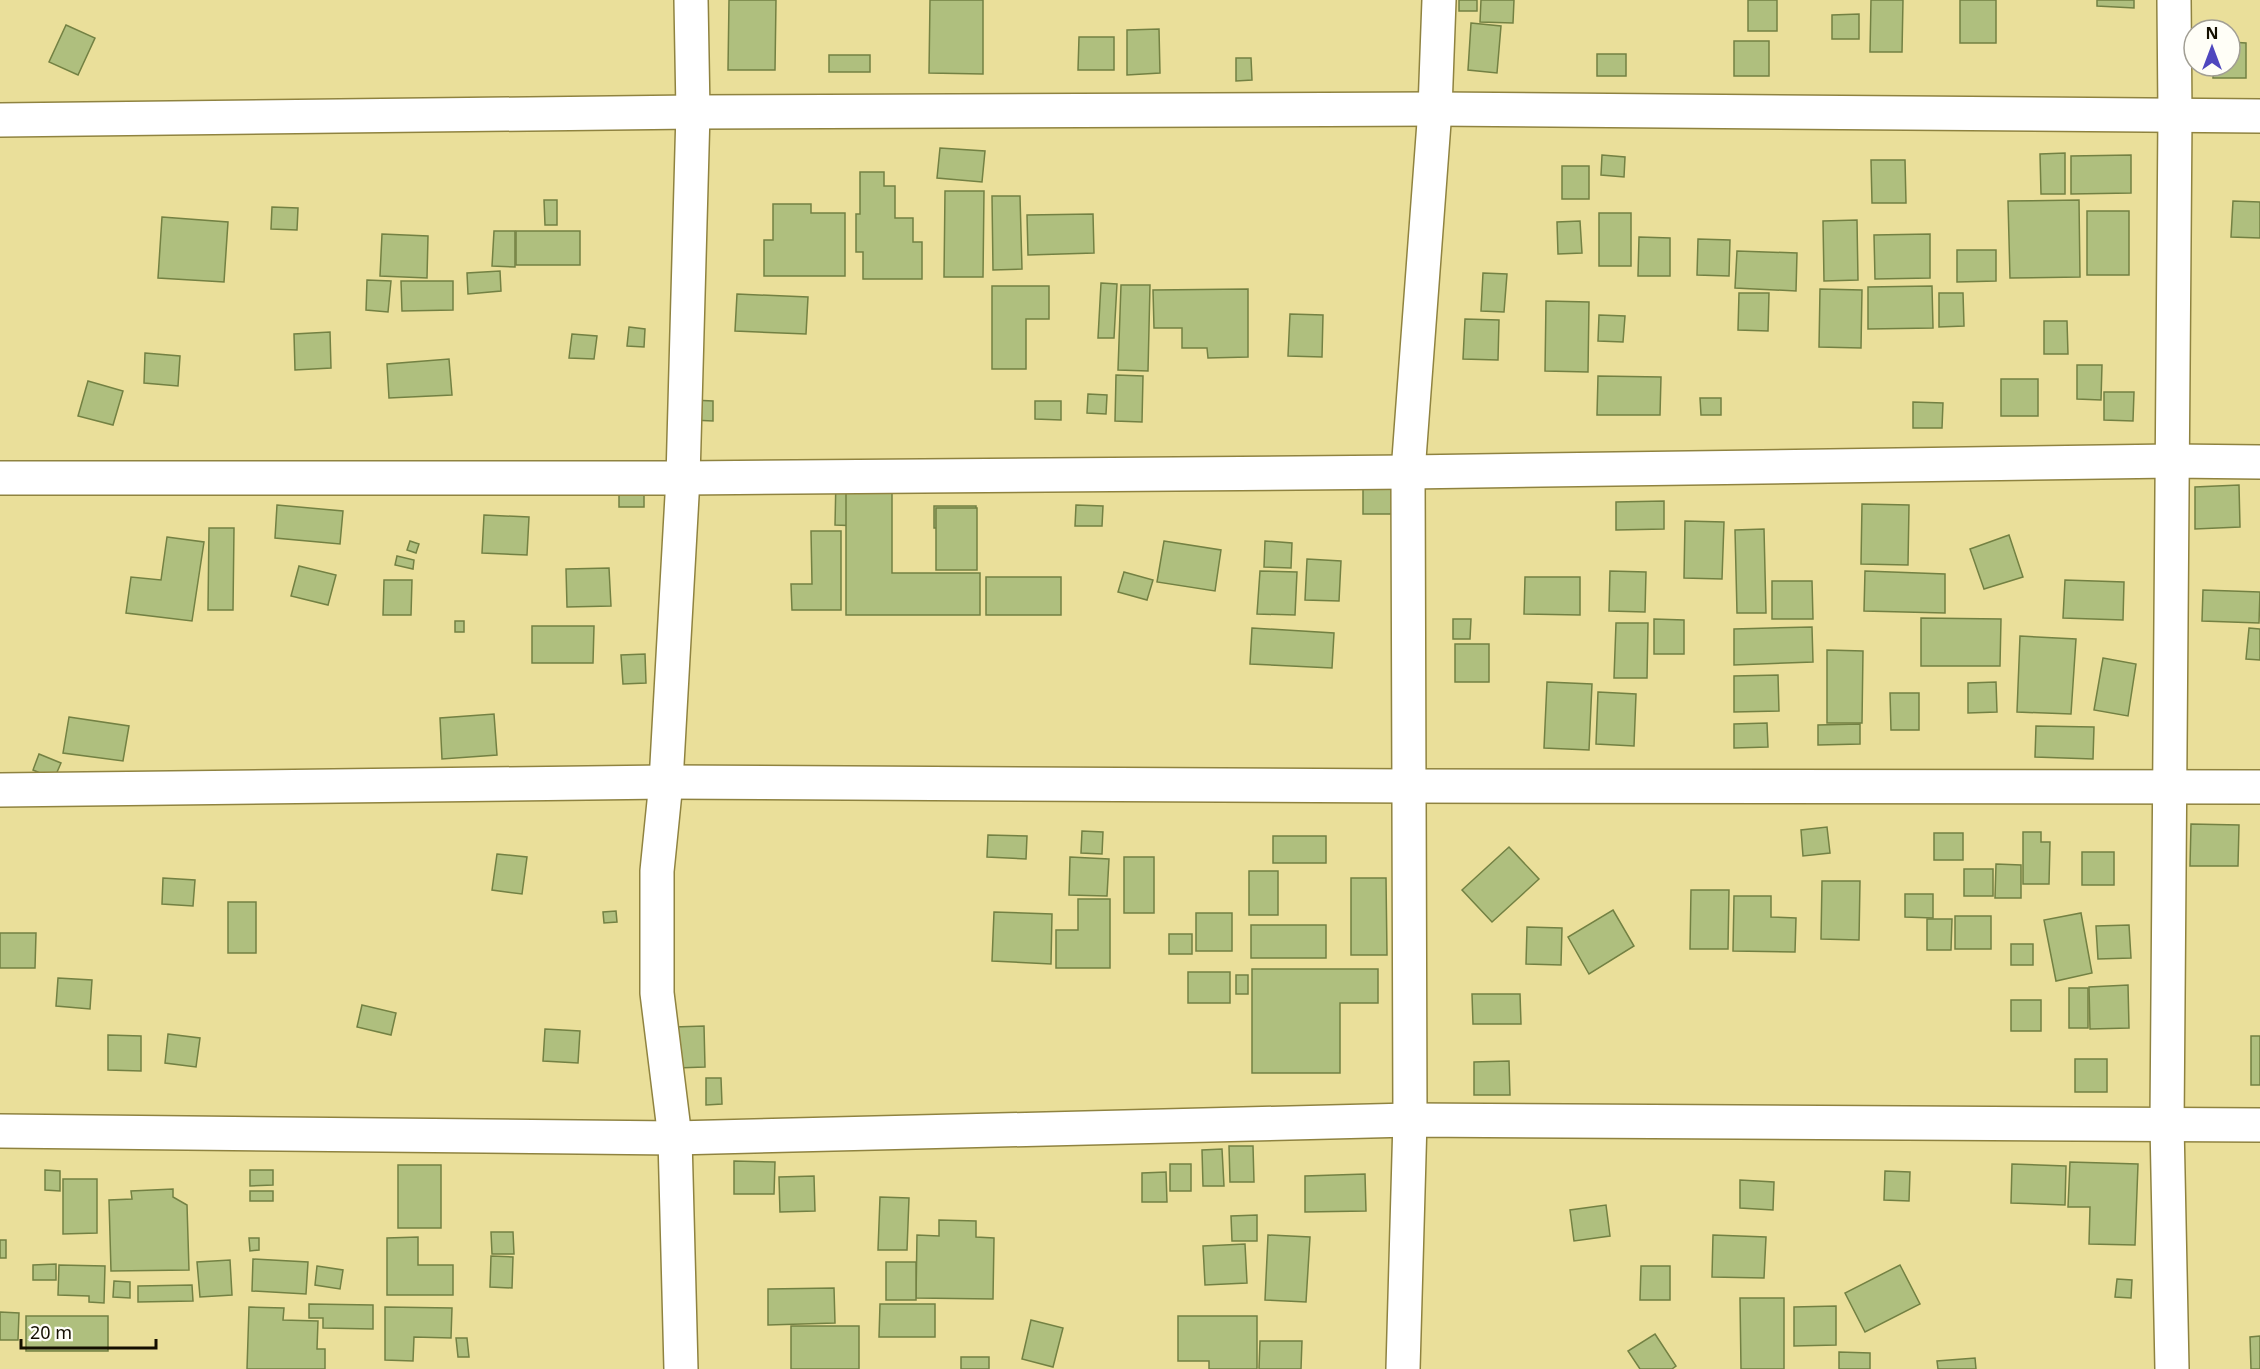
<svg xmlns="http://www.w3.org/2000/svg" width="2260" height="1369" font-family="'Noto Sans',sans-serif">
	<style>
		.building { fill: #afbf7e; stroke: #738143; stroke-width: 1.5 }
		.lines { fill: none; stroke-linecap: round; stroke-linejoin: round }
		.street-casing { stroke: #8f8340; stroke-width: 36 }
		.street { stroke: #fff; stroke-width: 33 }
	</style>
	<rect width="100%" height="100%" fill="#eadf9a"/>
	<g class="building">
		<path d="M729,0H776L775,70H728Z"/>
		<path d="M930,0H983V74L929,73Z"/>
		<rect x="1459" y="0" width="18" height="11"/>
		<path d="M1481,0H1514L1513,23L1480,22Z"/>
		<rect x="1748" y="0" width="29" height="31"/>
		<path d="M1871,0H1903L1902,52H1870Z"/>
		<rect x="1960" y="0" width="36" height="43"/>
		<path d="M2097,0H2134V8L2097,6Z"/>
		<path d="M1859,14V39H1832V15Z"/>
		<path d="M1471,23L1501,26L1497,73L1468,70Z"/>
		<path d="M66,25L95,38L78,75L49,62Z"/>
		<path d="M1159,29L1160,73L1127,75V30Z"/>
		<path d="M1079,37H1114V70H1078Z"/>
		<rect x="1734" y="41" width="35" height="35"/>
		<path d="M2230,42L2246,43V78H2213V66H2230Z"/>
		<rect x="1597" y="54" width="29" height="22"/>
		<rect x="829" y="55" width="41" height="17"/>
		<path d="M1236,58H1251L1252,80L1236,81Z"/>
		<path d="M940,148L985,151L982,182L937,178Z"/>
		<path d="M2065,153V194H2041L2040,154Z"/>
		<path d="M1602,155L1625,157L1624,177L1601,175Z"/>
		<path d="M2131,155V193L2071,194V156Z"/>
		<path d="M1871,160H1905L1906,203H1872Z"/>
		<rect x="1562" y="166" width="27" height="33"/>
		<path d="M860,172H884V186H895V218H913V242H922V279H863V252H856V214H860Z"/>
		<path d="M945,191H984L983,277H944Z"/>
		<path d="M992,196H1020L1022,269L993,270Z"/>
		<path d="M544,200H557V225H545Z"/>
		<path d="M2079,200L2080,277L2010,278L2008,201Z"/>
		<path d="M2233,201L2260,202V238L2231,237Z"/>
		<path d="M773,204H811V213H845V276H764V240H773Z"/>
		<path d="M272,207L298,208L297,230L271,229Z"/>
		<rect x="2087" y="211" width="42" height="64"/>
		<rect x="1599" y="213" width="32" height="53"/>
		<path d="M1093,214L1094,253L1028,255L1027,215Z"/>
		<path d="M162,217L228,222L224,282L158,278Z"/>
		<path d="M1857,220L1858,280L1824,281L1823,221Z"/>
		<path d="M1580,221L1582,253L1558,254L1557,222Z"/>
		<path d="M494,231H515V267L492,266Z"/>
		<rect x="516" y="231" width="64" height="34"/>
		<path d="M382,234L428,236L427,278L380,276Z"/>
		<path d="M1930,234V278L1875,279L1874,235Z"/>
		<path d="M1639,237L1670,238V276H1638Z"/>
		<path d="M1698,239L1730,240L1729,276L1697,275Z"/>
		<path d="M1957,250H1996V281L1957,282Z"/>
		<path d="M1737,251L1797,253L1796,291L1735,288Z"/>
		<path d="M500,271L501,291L468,294L467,273Z"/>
		<path d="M1483,273L1507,274L1504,312L1481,311Z"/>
		<path d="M367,280L391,281L388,312L366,310Z"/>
		<path d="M401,281H453V310L402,311Z"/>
		<path d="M1101,283L1117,284L1114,338H1098Z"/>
		<path d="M1121,285H1150L1148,371L1118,370Z"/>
		<path d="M992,286H1049V319H1026V369H992Z"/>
		<path d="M1932,286L1933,328L1868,329V287Z"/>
		<path d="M1248,289V357L1208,358L1207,348H1182V328H1154L1153,290Z"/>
		<path d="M1820,289L1862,290L1861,348L1819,347Z"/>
		<path d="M1739,293H1769L1768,331L1738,330Z"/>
		<path d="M1939,293H1963L1964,326L1939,327Z"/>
		<path d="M737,294L808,297L806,334L735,331Z"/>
		<path d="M1546,301L1589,302L1588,372L1545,371Z"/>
		<path d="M1290,314L1323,315L1322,357L1288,356Z"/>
		<path d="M1599,315L1625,316L1623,342L1598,341Z"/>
		<path d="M1465,319L1499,320L1498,360L1463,359Z"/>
		<path d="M2044,321H2067L2068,354H2044Z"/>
		<path d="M629,327L645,329L644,347L627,346Z"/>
		<path d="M330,332L331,368L295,370L294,334Z"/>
		<path d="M572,334L597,336L594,359L569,358Z"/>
		<path d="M145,353L180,356L178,386L144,383Z"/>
		<path d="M449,359L452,395L389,398L387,364Z"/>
		<path d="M2077,365H2102L2101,400L2077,399Z"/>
		<path d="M1116,375L1143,376L1142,422L1115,421Z"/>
		<path d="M1598,376L1661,377L1660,415H1597Z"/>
		<rect x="2001" y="379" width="37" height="37"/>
		<path d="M88,381L123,391L113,425L78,416Z"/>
		<path d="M2104,392H2134L2133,421L2104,420Z"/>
		<path d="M1088,394L1107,395L1106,414L1087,413Z"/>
		<path d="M1700,398H1721V415H1701Z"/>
		<path d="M692,400L713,401V421L692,420Z"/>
		<path d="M1035,401H1061V420L1035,419Z"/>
		<path d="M1913,402L1943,403L1942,428H1913Z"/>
		<path d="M836,478L890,481L889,527L835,525Z"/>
		<path d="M846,480H892V573H980V615H846Z"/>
		<path d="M2239,485L2240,527L2195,529V487Z"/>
		<rect x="619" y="486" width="25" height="21"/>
		<path d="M1363,488L1393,489L1392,514H1363Z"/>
		<path d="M1664,501V529L1616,530V502Z"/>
		<path d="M1862,504L1909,505L1908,565L1861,564Z"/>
		<path d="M277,505L343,511L340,544L275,538Z"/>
		<path d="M1076,505L1103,506L1102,526H1075Z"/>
		<rect x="934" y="506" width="42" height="22"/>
		<rect x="936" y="508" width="41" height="62"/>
		<path d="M484,515L529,517L527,555L482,553Z"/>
		<path d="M1685,521L1724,522L1722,579L1684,578Z"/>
		<path d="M209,528H234L233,610H208Z"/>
		<path d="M1764,529L1766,613H1737L1735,530Z"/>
		<path d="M811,531H841V610H792L791,584H812Z"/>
		<path d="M2009,535L2023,577L1984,589L1970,549Z"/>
		<path d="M167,537L204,542L192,621L126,613L131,577L161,580Z"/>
		<path d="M410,541L419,544L416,553L407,550Z"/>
		<path d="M1164,541L1221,550L1215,591L1157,582Z"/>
		<path d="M1265,541L1292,543L1291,568L1264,567Z"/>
		<path d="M397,556L414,560L413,569L395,565Z"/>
		<path d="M1307,559L1341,561L1339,601L1305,600Z"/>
		<path d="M299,566L336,575L328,605L291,596Z"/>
		<path d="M609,568L611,606L567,607L566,569Z"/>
		<path d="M1260,571L1297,572L1295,615L1257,614Z"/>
		<path d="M1610,571L1646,572L1645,612L1609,611Z"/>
		<path d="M1865,571L1945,574V613L1864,611Z"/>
		<path d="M1124,572L1153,580L1147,600L1118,592Z"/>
		<rect x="986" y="577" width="75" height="38"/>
		<path d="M1525,577H1580V615L1524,614Z"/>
		<path d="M384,580H412L411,615H383Z"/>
		<path d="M2065,580L2124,582L2123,620L2063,618Z"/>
		<path d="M1772,581H1812L1813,619H1772Z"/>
		<path d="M2203,590L2260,592L2259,623L2202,621Z"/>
		<path d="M1921,618L2001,619L2000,666H1921Z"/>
		<path d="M1453,619H1471L1470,639H1453Z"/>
		<path d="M1654,619L1684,620V654H1654Z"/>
		<rect x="455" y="621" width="9" height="11"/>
		<path d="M1616,623H1648L1647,678H1614Z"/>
		<path d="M532,626H594L593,663H532Z"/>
		<path d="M1812,627L1813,662L1734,665V629Z"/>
		<path d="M1252,628L1334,633L1332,668L1250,664Z"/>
		<path d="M2249,628L2260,629V660L2246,659Z"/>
		<path d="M2020,636L2076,639L2071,714L2017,712Z"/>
		<rect x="1455" y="644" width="34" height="38"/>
		<path d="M1827,650L1863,651L1862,723H1827Z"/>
		<path d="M645,654L646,683L623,684L621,655Z"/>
		<path d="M2103,658L2136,664L2128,716L2094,710Z"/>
		<path d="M1778,675L1779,711L1734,712V676Z"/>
		<path d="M1547,682L1592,684L1589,750L1544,748Z"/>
		<path d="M1996,682L1997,712L1968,713V683Z"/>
		<path d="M1598,692L1636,694L1634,746L1596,744Z"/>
		<path d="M1890,693H1919V730H1891Z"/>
		<path d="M494,714L497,755L442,759L440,718Z"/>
		<path d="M69,717L129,726L123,761L63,753Z"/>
		<path d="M1767,723L1768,747L1734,748V724Z"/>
		<path d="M1860,724V744L1818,745V725Z"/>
		<path d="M2036,726L2094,727L2093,759L2035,757Z"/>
		<path d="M39,754L61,763L54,779L33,770Z"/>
		<path d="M2191,824L2239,825L2238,866H2190Z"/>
		<path d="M1827,827L1830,853L1803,856L1801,830Z"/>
		<path d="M1082,831L1103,832L1102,854L1081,853Z"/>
		<path d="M2023,832H2041V842H2050L2049,884H2023Z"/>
		<rect x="1934" y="833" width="29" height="27"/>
		<path d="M988,835L1027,836L1026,859L987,857Z"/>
		<rect x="1273" y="836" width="53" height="27"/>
		<path d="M1509,847L1539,879L1492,922L1462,890Z"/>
		<rect x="2082" y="852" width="32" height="33"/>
		<path d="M497,854L527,857L522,894L492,890Z"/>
		<path d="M1070,857L1109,859L1107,896L1069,895Z"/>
		<rect x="1124" y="857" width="30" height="56"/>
		<path d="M1996,864L2021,865V898H1995Z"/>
		<rect x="1964" y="869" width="29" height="27"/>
		<rect x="1249" y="871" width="29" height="44"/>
		<path d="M163,878L195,880L193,906L162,904Z"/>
		<path d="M1351,878H1386L1387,955H1351Z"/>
		<path d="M1822,881H1860L1859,940L1821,939Z"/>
		<path d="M1691,890H1729L1728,949H1690Z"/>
		<path d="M1905,894H1933V918L1905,917Z"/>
		<path d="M1734,896H1771V917L1796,918L1795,952L1733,951Z"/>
		<path d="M1078,899H1110V968H1056V930H1078Z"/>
		<rect x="228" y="902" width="28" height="51"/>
		<path d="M1613,910L1634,946L1589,974L1568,937Z"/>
		<path d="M616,911L617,922L604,923L603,912Z"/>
		<path d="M994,912L1052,914L1051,964L992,961Z"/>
		<rect x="1196" y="913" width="36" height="38"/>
		<path d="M2081,913L2092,973L2056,981L2044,920Z"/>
		<rect x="1955" y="916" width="36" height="33"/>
		<path d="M1927,919H1952L1951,950H1927Z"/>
		<rect x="1251" y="925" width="75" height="33"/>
		<path d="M2129,925L2131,958L2098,959L2096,926Z"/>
		<path d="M1527,927L1562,928L1561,965L1526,964Z"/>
		<path d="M0,933H36L35,968H0Z"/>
		<rect x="1169" y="934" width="23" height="20"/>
		<rect x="2011" y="944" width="22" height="21"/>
		<path d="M1252,969H1378V1003H1340V1073H1252Z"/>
		<rect x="1188" y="972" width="42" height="31"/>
		<rect x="1236" y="975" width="12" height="19"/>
		<path d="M58,978L92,980L90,1009L56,1006Z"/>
		<path d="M2128,985L2129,1028L2090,1029L2089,987Z"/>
		<rect x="2069" y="988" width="19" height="40"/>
		<path d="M1472,994H1520L1521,1024H1473Z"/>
		<rect x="2011" y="1000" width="30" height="31"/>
		<path d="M362,1005L396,1013L391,1035L357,1027Z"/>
		<path d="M704,1026L705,1067L676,1068L674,1027Z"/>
		<path d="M545,1029L580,1031L578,1063L543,1061Z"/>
		<path d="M168,1034L200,1038L196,1067L165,1063Z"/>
		<path d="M108,1035L141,1036V1071L108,1070Z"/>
		<rect x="2251" y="1036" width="9" height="49"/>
		<rect x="2075" y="1059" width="32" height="33"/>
		<path d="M1509,1061L1510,1095H1474V1062Z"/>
		<path d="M706,1078H721L722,1104L706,1105Z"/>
		<path d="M1229,1146H1253L1254,1182H1230Z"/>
		<path d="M1222,1149L1224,1186H1203L1202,1150Z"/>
		<path d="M734,1161L775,1162L774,1194H734Z"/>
		<path d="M2070,1162L2138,1164L2135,1245L2089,1244L2090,1207H2068Z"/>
		<rect x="1170" y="1164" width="21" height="27"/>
		<path d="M2012,1164L2066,1166L2065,1205L2011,1203Z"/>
		<rect x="398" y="1165" width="43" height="63"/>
		<path d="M45,1170L60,1171V1191L45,1190Z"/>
		<path d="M250,1170H273V1185L250,1186Z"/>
		<path d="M1885,1171L1910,1172L1909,1201L1884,1200Z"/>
		<path d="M1166,1172L1167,1202H1142V1173Z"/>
		<path d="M1365,1174L1366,1211L1305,1212V1176Z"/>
		<path d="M814,1176L815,1211L780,1212L779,1177Z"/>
		<path d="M63,1179H97V1233L63,1234Z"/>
		<path d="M1740,1180L1774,1182L1773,1210L1740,1208Z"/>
		<path d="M173,1189V1197L187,1205L189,1270L111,1271L109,1200L132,1199L131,1191Z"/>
		<rect x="250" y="1191" width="23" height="10"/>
		<path d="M880,1197L909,1198L907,1250H878Z"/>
		<path d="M1606,1205L1610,1236L1574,1241L1570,1210Z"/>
		<path d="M1257,1215V1241H1232L1231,1216Z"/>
		<path d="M939,1220L976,1221V1237L994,1238L993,1299L916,1298L917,1235L939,1236Z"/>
		<path d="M491,1232H513L514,1254H492Z"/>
		<path d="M1268,1235L1310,1237L1306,1302L1265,1300Z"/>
		<path d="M1713,1235L1766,1237L1764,1278L1712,1277Z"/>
		<path d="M418,1237V1265H453V1295H387V1238Z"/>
		<path d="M249,1238H259V1250L250,1251Z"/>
		<rect x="0" y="1240" width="6" height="18"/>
		<path d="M1245,1244L1247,1283L1205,1285L1203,1246Z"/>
		<path d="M491,1256L513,1257L512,1288L490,1287Z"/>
		<path d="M253,1259L308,1262L306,1294L252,1291Z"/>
		<path d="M230,1260L232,1295L200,1297L197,1262Z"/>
		<rect x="886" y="1262" width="30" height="38"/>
		<path d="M56,1264V1280H33V1265Z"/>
		<path d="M59,1265L105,1266L104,1303L89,1302V1296L58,1295Z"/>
		<path d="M1900,1265L1920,1304L1865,1332L1845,1293Z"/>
		<path d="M317,1266L343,1270L340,1289L315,1285Z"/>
		<path d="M1641,1266H1670V1300H1640Z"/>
		<path d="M2117,1279L2132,1280L2131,1298L2115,1297Z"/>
		<path d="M114,1281L130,1282V1298L113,1297Z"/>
		<path d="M192,1285L193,1301L138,1302V1286Z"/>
		<path d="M834,1288L835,1323L768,1325V1289Z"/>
		<path d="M1740,1298H1784V1369H1741Z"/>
		<path d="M309,1304L373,1305V1329L323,1328V1318H309Z"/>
		<path d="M880,1304H935V1337H879Z"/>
		<path d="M1836,1306V1345L1794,1346V1307Z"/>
		<path d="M249,1307L284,1308L283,1320L318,1321L317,1349H325V1369H247Z"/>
		<path d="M385,1307L452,1308L451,1338L414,1337L413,1361L385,1360Z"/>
		<path d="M0,1312L19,1313L18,1340H0Z"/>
		<rect x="26" y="1316" width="82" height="35"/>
		<path d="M1178,1316H1257V1369H1209V1361H1178Z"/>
		<path d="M1031,1320L1063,1328L1053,1367L1022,1359Z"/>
		<rect x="791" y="1326" width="68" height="43"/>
		<path d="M1655,1334L1676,1366L1672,1369H1640L1628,1351Z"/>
		<path d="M2260,1336V1369H2251L2250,1337Z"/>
		<path d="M456,1338H467L469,1357H458Z"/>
		<path d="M1260,1341H1302L1301,1369H1259Z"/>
		<path d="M1839,1352L1870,1353V1369H1839Z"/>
		<rect x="961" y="1357" width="28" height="12"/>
		<path d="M1975,1358L1976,1369H1938L1937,1361Z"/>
	</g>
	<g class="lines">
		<g class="street-casing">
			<g id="street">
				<path d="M0,120L693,112L1435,109L2260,116"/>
				<path d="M0,478H683L1408,472L2172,461L2260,462"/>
				<path d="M0,790L666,782L1410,786L2260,787"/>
				<path d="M0,1131L675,1138L1410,1120L2260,1125"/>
				<path d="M681,1369L675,1138L657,993V871L666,782L683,478L693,112L691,0"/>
				<path d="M1403,1369L1410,1120L1408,472L1435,109L1439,0"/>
				<path d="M2172,1369L2167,1124L2175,115L2174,0"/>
			</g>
		</g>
		<use href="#street" class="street"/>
	</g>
	<g transform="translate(2212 48)"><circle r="28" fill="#fffef7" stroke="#a19e94" stroke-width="1.5"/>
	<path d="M0-4.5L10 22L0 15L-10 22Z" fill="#4f47be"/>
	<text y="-9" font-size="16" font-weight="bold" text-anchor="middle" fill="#140f00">N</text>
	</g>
	<path d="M21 1339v9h135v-9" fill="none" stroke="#140f00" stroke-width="3"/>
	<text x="30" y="1339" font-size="18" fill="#140f00" stroke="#fffef7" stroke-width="4.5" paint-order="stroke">20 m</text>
</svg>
